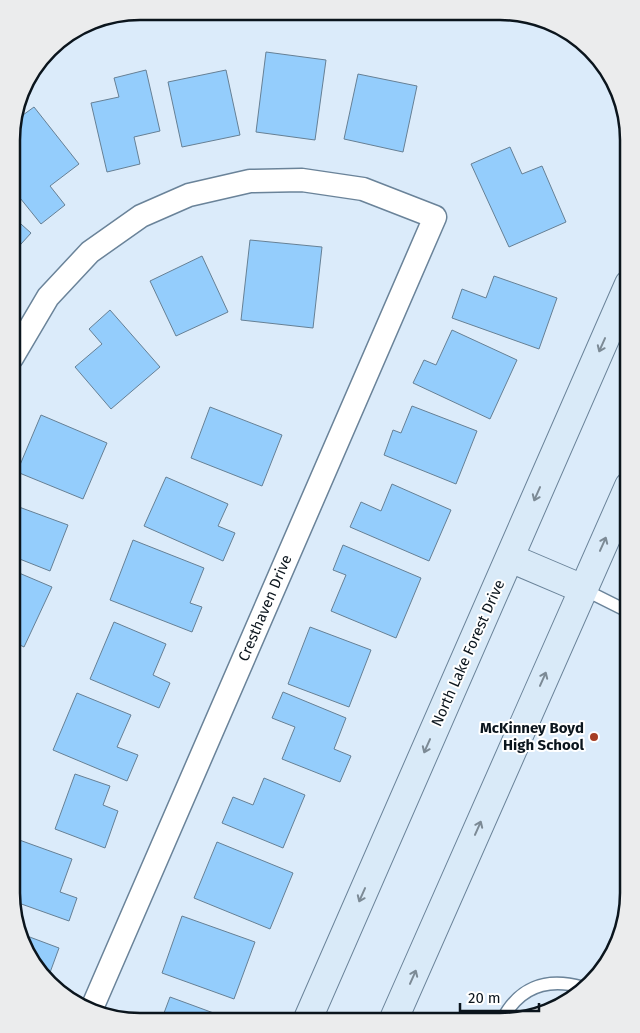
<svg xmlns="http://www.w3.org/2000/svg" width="640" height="1033" font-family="'Fira Sans',sans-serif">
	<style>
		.building { fill: #94cdfc; stroke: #668095 }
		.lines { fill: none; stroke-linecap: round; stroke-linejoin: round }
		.lane-casing { stroke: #6a8399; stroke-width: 14 }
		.street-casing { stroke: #6a8399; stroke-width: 25 }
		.secondary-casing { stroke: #6a8399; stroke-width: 30 }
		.lane { stroke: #fff; stroke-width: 11 }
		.street { stroke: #fff; stroke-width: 22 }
		.secondary { stroke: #d9eaf8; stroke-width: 28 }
		.oneway { stroke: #7c8a95 }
		.poi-dot { fill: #a63d24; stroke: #fff; stroke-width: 2 }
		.labels { text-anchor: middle; stroke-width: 4; stroke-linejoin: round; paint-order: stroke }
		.street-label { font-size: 15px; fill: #0b151d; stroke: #fff }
		.poi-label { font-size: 15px; font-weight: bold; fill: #0b151d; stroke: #fff; text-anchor: end }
		.rim { fill: none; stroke: #0b151d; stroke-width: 2.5 }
	</style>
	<rect width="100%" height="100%" fill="#dbebfa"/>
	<g class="building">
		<path d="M266,52L326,60L315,140L256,132Z"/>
		<path d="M146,70L160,131L134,137L140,164L107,172L91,103L119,97L114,78Z"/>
		<path d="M226,70L240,135L182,147L168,82Z"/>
		<path d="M358,74L417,86L403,152L344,139Z"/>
		<path d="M34,107L79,164L50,186L65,205L41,224L12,188V123Z"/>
		<path d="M510,147L522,174L542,166L566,222L509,247L471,164Z"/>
		<path d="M12,216L31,233L12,254Z"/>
		<path d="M250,240L322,247L313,328L241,320Z"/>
		<path d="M202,256L228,312L176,336L150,281Z"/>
		<path d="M494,276L557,298L539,349L452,318L462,289L486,298Z"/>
		<path d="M110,310L160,367L111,409L75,367L102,344L89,329Z"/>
		<path d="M452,330L517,360L490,419L413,383L424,360L436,365Z"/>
		<path d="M412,406L477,431L456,484L384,455L393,430L401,433Z"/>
		<path d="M210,407L282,435L262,486L191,458Z"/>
		<path d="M41,415L107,443L83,499L17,472Z"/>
		<path d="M166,477L228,504L218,526L235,533L223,561L144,526Z"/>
		<path d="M392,484L451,510L429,561L350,527L361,502L381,511Z"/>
		<path d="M19,507L68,525L50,571L12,556V524Z"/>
		<path d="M133,540L204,568L190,603L202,607L192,632L110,600Z"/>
		<path d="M343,545L421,578L396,638L331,611L346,575L333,570Z"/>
		<path d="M12,570L52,587L24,647L12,641Z"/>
		<path d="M114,622L166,644L153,675L170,683L159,708L90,679Z"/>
		<path d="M310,627L371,650L349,707L288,684Z"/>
		<path d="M283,692L346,718L334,749L351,756L340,782L282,759L295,727L272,718Z"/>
		<path d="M77,693L131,715L117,747L138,755L127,781L53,750Z"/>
		<path d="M75,774L110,786L103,805L118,811L105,848L55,829Z"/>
		<path d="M264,778L305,795L283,848L222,823L233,797L253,805Z"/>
		<path d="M11,837L72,859L60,892L77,898L69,921L13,901L11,893Z"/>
		<path d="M217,842L293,873L270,929L194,898Z"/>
		<path d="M182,916L255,942L234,999L162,973Z"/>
		<path d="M19,933L59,948L48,978L21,942Z"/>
		<path d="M170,997L219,1015L216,1021H161Z"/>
	</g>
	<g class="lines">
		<g class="lane-casing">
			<g id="lane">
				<path d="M583,589L629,612"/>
				<path d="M501,1022C518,987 546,977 582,987"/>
			</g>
		</g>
		<g class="street-casing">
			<path id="street" d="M12,358L48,297L90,252L141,216L189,195L250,181L302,180L363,189L435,217L92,1008"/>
		</g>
		<g class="secondary-casing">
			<g id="secondary">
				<path d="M510,558L583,589"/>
				<path d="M307,1021L629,284"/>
				<path d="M393,1021L629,486"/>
			</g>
		</g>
		<use href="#lane" class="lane"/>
		<use href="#street" class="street"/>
		<use href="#secondary" class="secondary"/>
	</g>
	<defs><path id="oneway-shaft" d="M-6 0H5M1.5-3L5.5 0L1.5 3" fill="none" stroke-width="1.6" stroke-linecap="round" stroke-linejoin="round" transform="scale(1.25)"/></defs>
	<g class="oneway">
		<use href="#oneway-shaft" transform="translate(602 345) rotate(114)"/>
		<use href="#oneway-shaft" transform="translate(537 494) rotate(114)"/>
		<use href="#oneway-shaft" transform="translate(603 544) rotate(-66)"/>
		<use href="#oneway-shaft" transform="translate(543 679) rotate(-66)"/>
		<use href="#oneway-shaft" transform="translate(427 746) rotate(114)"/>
		<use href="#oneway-shaft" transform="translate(478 828) rotate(-66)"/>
		<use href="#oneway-shaft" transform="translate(362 895) rotate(114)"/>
		<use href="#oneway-shaft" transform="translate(413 977) rotate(-66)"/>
	</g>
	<circle class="poi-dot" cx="594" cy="737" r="5"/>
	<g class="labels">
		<g class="street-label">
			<text transform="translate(265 608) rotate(-67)" y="5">Cresthaven Drive</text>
			<text transform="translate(468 653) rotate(-66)" y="5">North Lake Forest Drive</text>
		</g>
		<g class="poi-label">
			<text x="584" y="733">McKinney Boyd<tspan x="584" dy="17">High School</tspan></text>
		</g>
	</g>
	<path d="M0 0H640V1033H0ZM140 20H500A120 120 0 0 1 620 140V893A120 120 0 0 1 500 1013H140A120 120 0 0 1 20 893V140A120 120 0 0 1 140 20Z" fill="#ebeced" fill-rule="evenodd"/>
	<path class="rim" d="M140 20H500A120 120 0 0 1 620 140V893A120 120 0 0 1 500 1013H140A120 120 0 0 1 20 893V140A120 120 0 0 1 140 20Z"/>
	<path d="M460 1003v8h79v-8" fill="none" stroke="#0b151d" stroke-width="2.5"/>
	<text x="468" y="1003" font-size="15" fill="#0b151d" stroke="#ffffff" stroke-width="4" paint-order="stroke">20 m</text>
</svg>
